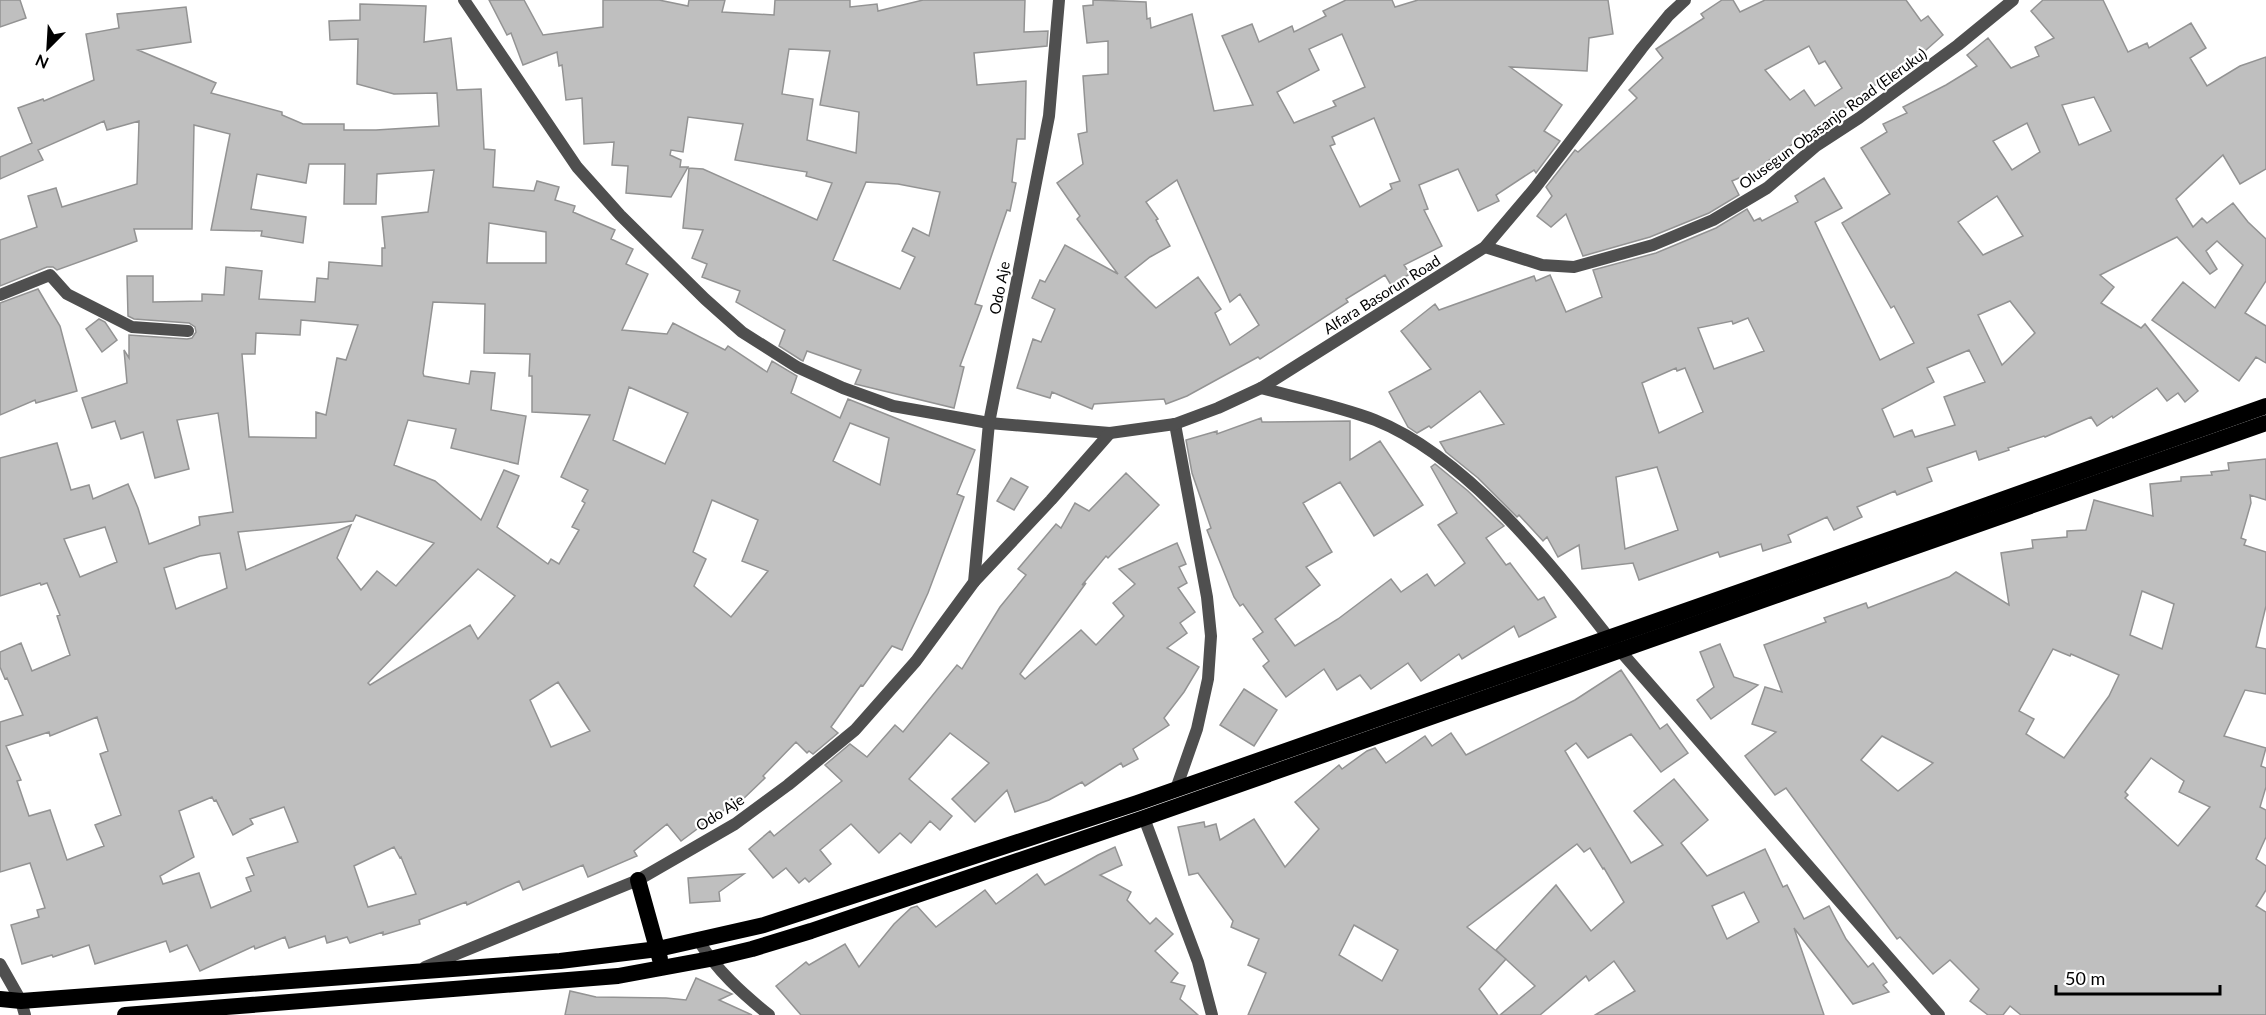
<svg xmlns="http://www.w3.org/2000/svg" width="2266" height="1015" font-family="Lato,sans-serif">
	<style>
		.building { fill: #bfbfbf; stroke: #939393; stroke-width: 1.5; fill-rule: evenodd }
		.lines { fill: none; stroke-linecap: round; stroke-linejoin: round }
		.minor { stroke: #4f4f4f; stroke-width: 12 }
		.tertiary { stroke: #4f4f4f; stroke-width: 12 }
		.trunk { stroke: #000; stroke-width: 16 }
		.labels { text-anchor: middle; stroke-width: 4.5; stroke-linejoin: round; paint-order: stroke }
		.street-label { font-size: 15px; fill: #000; stroke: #fff }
	</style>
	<rect width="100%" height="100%" fill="#fff"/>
	<g class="building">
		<path d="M0,0H20L26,18L0,27Z"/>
		<path d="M489,0H524L543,35L603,27V0H659L688,6L689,0H725L722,12L774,15L775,0H850V7L877,4L878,11L923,0H1025L1024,32L1048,31L1047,46L974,53L977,85L1026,81L1025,139H1017L1012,182L1016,183L1010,211L1007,210L975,304L982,306L960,366L964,367L954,408L855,384L861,370L807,351L803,361L801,360L779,346L785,330L736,302L740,291L702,277L707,264L692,258L703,230L683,228L689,168L703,169L817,220L832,183L806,176L807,172L735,160L743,124L688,117L683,152L671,150L670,155L681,160L680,167H688L671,197L626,193L628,166L612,165L614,142L584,144L582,98L566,100L562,65L559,66L557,52L523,65L511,33L507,35ZM789,49L830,51L820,105L859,112L856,153L807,140L813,99L782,94ZM866,182L898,184L940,192L929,236L913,228L902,251L915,257L900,289L833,260Z"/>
		<path d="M1093,0L1146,2L1147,19L1150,18L1151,28L1192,14L1214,111L1253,105L1222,36L1252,24L1259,42L1292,26L1294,32L1326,16L1323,11L1346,0H1392L1395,7L1418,0H1608L1613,34L1589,38L1587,71L1510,67L1562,105L1544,131L1560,141L1536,173L1534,170L1496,195L1499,201L1478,211L1458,169L1419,185L1428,209L1424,210L1442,246L1404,265L1410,274L1391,285L1385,275L1346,299L1348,302L1260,359L1258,357L1187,396L1166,404L1164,399L1094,404L1092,409L1052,392L1050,398L1017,388L1033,339L1041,342L1055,309L1032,298L1040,280L1045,282L1065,245L1118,274L1077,219L1080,216L1057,183L1083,164L1078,134L1087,132L1083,76L1108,74V41L1087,43L1083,6L1093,5ZM1342,34L1365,87L1333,101L1336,106L1294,123L1277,92L1319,70L1309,49ZM1374,118L1400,181L1390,184L1392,189L1360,207L1330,146L1335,144L1332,137ZM1177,180L1230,302L1240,294L1259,325L1230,345L1215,313L1221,309L1198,277L1156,308L1125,277L1150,257L1170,246L1156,220L1158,219L1146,202Z"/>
		<path d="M1722,0H1733L1740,12L1765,0H1906L1921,21L1928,16L1943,35L1908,66L1906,64L1868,90L1869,92L1765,163L1767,166L1732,181L1739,195L1709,213L1650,237L1583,256L1566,214L1551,227L1537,216L1552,196L1546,187L1575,150L1578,152L1637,98L1629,90L1663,58L1656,49L1704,18L1701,14ZM1809,46L1819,64L1825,61L1842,88L1815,106L1804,90L1790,100L1765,70Z"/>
		<path d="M2043,0H2103L2128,52L2147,43L2149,48L2191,23L2206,48L2190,58L2207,86L2240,66L2266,57V169L2240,184L2223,155L2176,199L2193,227L2202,218L2207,223L2233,203L2248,222L2266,239V281L2245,313L2266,326V363L2256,357L2239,381L2152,320L2183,282L2215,308L2243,265L2217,241L2206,251L2217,269L2210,274L2177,237L2100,275L2114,287L2101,303L2141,328L2145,324L2198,391L2185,402L2178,393L2167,401L2157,388L2113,418L2112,416L2097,426L2091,417L2045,437L2044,436L2008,448L2009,450L1979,460L1976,451L1927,468L1932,481L1897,495L1895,491L1857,507L1862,517L1834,530L1827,517L1788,535L1791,542L1763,551L1761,544L1720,557L1718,552L1639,580L1633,563L1582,569L1579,545L1558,557L1547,537L1543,541L1519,515L1517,517L1478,478L1446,452L1440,442L1504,424L1480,391L1431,428L1429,426L1417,433L1408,427L1389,392L1431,369L1401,331L1435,304L1439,310L1534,276L1536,281L1550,275L1566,312L1602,297L1593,270L1656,253L1716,228L1747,209L1754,221L1760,218L1762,221L1798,202L1795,196L1824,178L1842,208L1815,222L1880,360L1914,343L1894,306L1891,308L1842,223L1890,194L1861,148L1887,132L1883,124L1907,113L1903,107L1946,85L1977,66L1967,55L1988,38L2011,68L2039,56L2035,47L2054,38L2031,11ZM2094,97L2111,131L2079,145L2062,105ZM2027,123L2040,152L2012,170L1993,141ZM1997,196L2023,236L1983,255L1958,222ZM2010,301L2035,333L2002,365L1978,315ZM1748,318L1764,351L1714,369L1698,328L1732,321L1733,324ZM1969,350L1985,382L1944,397L1955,425L1915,437L1912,430L1894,437L1882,409L1934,382L1927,368ZM1676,368L1677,371L1685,368L1703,412L1659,433L1642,383ZM1657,467L1678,530L1625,549L1616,477Z"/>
		<path d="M360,4L426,6L424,42L451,38L457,90L481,89L484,149L495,150L493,187L534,191L537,181L559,187L555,200L575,206L573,212L615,230L611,239L633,249L626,264L648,274L622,330L667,334L673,323L725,350L728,346L767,372L772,361L797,376L791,393L840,418L848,399L975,450L957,494L964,497L928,593L902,650L892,646L863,686L861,685L831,727L838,733L813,754L809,751L807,753L796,742L763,776L765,778L740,802L737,799L717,816L716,815L681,841L667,824L634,851L637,856L588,877L583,865L523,890L519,881L467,905L466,902L419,920L420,924L383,935V932L350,943L347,937L327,943L325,936L289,948L285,937L255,949L254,946L200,971L187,945L170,952L166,941L95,964L89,945L53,957L52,955L22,964L11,925L39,917L37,910L45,908L30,863L0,872V722L23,715L7,678L5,679L0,667V652L21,643L32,671L70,655L57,616L60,615L47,583L41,585L40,583L0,596V458L57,443L71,490L89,485L93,499L128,484L138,508L149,544L200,525L199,517L233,512L218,413L177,420L189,469L155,478L143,432L121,439L115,421L92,428L82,398L127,383L124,350L129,358V335L187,339L192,338L196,332L195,327L189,323L134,319L128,316L127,276H153V302L202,301V294L224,295L226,267L262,271L259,299L315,302L317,278L328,279L329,262L382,266V248H385L382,217L428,212L434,170L377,174L376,204H344L345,164H309L306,183L257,174L251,209L306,217L303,243L261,236L262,231L211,230L230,134L194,125L192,229H134L137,241L57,270L53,267H47L0,286V240L37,227L28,196L56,188L62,207L137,184L139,121L107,130L104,121L38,150L43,160L0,179V157L32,143L18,108L43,99L44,101L94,80L86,34L119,28L117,14L186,7L191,42L138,50L216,83L211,93L282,112V115L303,124H344V130H376L439,126L437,93L394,94L357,84L358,39L330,40L329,21L360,20ZM489,223L546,232V263H487ZM433,302L485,304L484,353L530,354L529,376H532V412L590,415L561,477L588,490L582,501L585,503L572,527L579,530L559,564L551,559L548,564L497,527L519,476L504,470L481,520L435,481L394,465L408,420L456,429L451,448L518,464L526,416L491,410L495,373L471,371L469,384L424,376L423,373ZM301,320L358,325L346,360L337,358L326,415L316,412V438L249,437L242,354H255L256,333L300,335ZM629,387L688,413L665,464L613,440ZM850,423L889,438L880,485L833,461ZM712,500L758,520L742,561L768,571L731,617L694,586L706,559L693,552ZM356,515L434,543L396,586L377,571L361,590L337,558L351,525L246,570L238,532L353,521ZM105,527L117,562L80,577L64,539ZM220,553L227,588L176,609L164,568L200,556ZM478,569L515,596L478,639L470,625L370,685L368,683ZM558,682L590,731L551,747L530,700ZM97,717L108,751L100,754L121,815L95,825L104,846L67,860L50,810L29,816L17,781L21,780L6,746L49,732L50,736ZM212,797L214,801L216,800L233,835L253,824L250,819L284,807L298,842L247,858L254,875L246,878L251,891L211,908L199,873L163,884L160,876L194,857L179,811ZM394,847L400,858L401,857L416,894L368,907L354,866Z"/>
		<path d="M38,289L60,326L77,391L36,403L35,400L0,415V303Z"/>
		<path d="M99,319L105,322L117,340L102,352L86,329Z"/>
		<path d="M1261,418L1262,422L1350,421V460L1380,441L1423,505L1374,536L1340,482L1303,503L1332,552L1306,567L1320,585L1275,619L1295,646L1338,619L1391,579L1401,592L1427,574L1435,586L1465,563L1438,525L1457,513L1431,467L1435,464L1468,491L1504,526L1486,538L1506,565L1510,563L1538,600L1544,597L1556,617L1519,637L1514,626L1462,659L1459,654L1421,681L1408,663L1371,689L1360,675L1337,690L1324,669L1286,697L1263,666L1269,661L1253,639L1263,632L1243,604L1240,606L1234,597L1207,530L1211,528L1192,473L1186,440L1217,431V434Z"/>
		<path d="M2266,459V500L2250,495L2251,503L2241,538L2246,540L2244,545L2266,552V606L2256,647L2266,649V694L2245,690L2224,736L2266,748L2261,766L2266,768V787L2260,807L2266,810V837L2256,859L2266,866V890L2256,906L2266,912V1015H2021L2010,1006L2003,1015H1988L1970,1001L1979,989L1950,960L1933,974L1900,937L1897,939L1786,788L1775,795L1745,756L1776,732L1752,724L1765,687L1782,692L1764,645L1826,622L1824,618L1866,603L1868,608L1949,577L1956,572L2009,605L2001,553L2033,548L2032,540L2067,537V531L2086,530L2094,500L2153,516L2150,484L2181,481V477L2212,475L2211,472L2229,470L2228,463ZM2142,591L2174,604L2162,649L2130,635ZM2053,649L2070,656L2071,654L2119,675L2109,696L2064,758L2026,734L2034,719L2019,711ZM1882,736L1933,763L1898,791L1861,760ZM2151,758L2184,781L2179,792L2210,807L2178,846L2125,798L2128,795L2125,792Z"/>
		<path d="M1126,473L1159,505L1108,558L1106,556L1082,585L1086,583L1020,674L1025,679L1081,630L1096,645L1124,616L1113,603L1135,584L1119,569L1177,543L1186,564L1179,567L1187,583L1178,588L1195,612L1180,623L1187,633L1167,648L1199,667L1184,692L1164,718L1169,725L1133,749L1138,759L1123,767L1121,763L1085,786L1082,782L1049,800L1015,812L1007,790L975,822L952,799L989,763L950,733L909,779L952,816L940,830L930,821L911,843L900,833L879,853L851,824L820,850L831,864L809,882L805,878L799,883L786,868L773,878L749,849L770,831L774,836L842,781L825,765L850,744L867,757L895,725L903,732L957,665L962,669L1000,607L1026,575L1018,569L1056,524L1061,528L1075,503L1089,511Z"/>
		<path d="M1011,478L1028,487L1014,510L997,501Z"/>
		<path d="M1720,644L1734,677L1758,685L1711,719L1697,700L1714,687L1700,652Z"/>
		<path d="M1621,670L1660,729L1667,724L1688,753L1661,772L1631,734L1588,758L1576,743L1565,751L1631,863L1663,845L1634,811L1674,779L1708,820L1681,843L1707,876L1765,849L1783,887L1787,885L1804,919L1829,906L1846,939L1868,967L1873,963L1887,982L1883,985L1889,992L1853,1004L1794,928L1824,1015H1595L1635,991L1614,961L1589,981L1586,976L1540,1015H1500L1535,986L1496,950L1556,885L1591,931L1624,902L1604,868L1603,869L1590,848L1584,852L1577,844L1467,927L1506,959L1479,989L1498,1015H1248L1266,973L1248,965L1259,939L1231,927L1233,921L1198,873L1189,875L1178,827L1204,822L1205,827L1216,824L1220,840L1254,819L1285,867L1319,829L1295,802L1339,765L1342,769L1367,751L1375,748L1386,763L1425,736L1432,746L1451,733L1466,755L1575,700ZM1744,892L1759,922L1727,939L1712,906ZM1354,925L1398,950L1382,981L1339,955Z"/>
		<path d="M1244,689L1277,710L1254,746L1220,725Z"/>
		<path d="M1115,847L1122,865L1100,875L1131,892L1127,900L1150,924L1156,918L1173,934L1155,951L1178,973L1171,982L1185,986L1180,999L1198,1015H801L776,986L806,962L809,965L845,944L859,967L894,924L911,908L917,906L936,927L985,890L996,904L1037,874L1045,885L1098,855Z"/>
		<path d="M744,874L719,892L720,901L690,903L688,878Z"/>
		<path d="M696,978L732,994L719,1000L752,1015H565L570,991L596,997L666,998L686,1000Z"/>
	</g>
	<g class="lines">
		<g class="minor">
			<path d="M464,0L577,167L620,215L705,299L742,332L797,367L843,388L893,406L989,423"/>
			<path d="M1485,247L1542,265L1574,267L1653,245L1713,220L1767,188L1816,146L1859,118L1958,45L2013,0"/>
			<path d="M0,295L50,275L67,294L132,327L188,331"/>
			<path d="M1261,388C1298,398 1338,406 1375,420C1465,456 1550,562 1609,638L1939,1015"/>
			<path d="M1175,424L1207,597L1211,636L1208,679L1197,729L1176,789"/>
			<path d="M1144,818L1198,962L1212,1015"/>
			<path d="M699,941C716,970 743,994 769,1015"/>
			<path d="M0,964L21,1001L25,1015"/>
		</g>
		<g class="tertiary">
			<path d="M989,423L1110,433L1175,424L1218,408L1261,388L1485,247L1535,188L1642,48L1669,15L1685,0"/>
			<path d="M974,582L1051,500L1110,433"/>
			<path d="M425,967L638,880L735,824L788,785L855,730L916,661L974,582L989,423L1049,116L1059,0"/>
		</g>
		<g class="trunk">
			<path d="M638,880L660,959"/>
			<path d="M0,999L21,1001L560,961L658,949L764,925L1137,803L1942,521L2266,406"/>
			<path d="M125,1015L618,976L710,959L752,949L811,931L1144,818L2266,423"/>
		</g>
	</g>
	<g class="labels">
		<g class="street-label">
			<text transform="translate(1833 119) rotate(-36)" y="5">Olusegun Obasanjo Road (Eleruku)</text>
			<text transform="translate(1000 288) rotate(-79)" y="5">Odo Aje</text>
			<text transform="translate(1382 295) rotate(-32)" y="5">Alfara Basorun Road</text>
			<text transform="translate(720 813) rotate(-33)" y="5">Odo Aje</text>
		</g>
	</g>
	<g transform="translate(48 48) rotate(204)" stroke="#ffffff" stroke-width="4.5" paint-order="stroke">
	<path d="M0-4.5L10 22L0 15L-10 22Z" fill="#000000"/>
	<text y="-9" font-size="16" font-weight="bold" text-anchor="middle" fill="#000000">N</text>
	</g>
	<path d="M2056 985v9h164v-9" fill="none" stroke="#000000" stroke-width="3"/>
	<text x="2065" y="985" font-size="18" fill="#000000" stroke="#ffffff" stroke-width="4.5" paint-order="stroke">50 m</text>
</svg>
